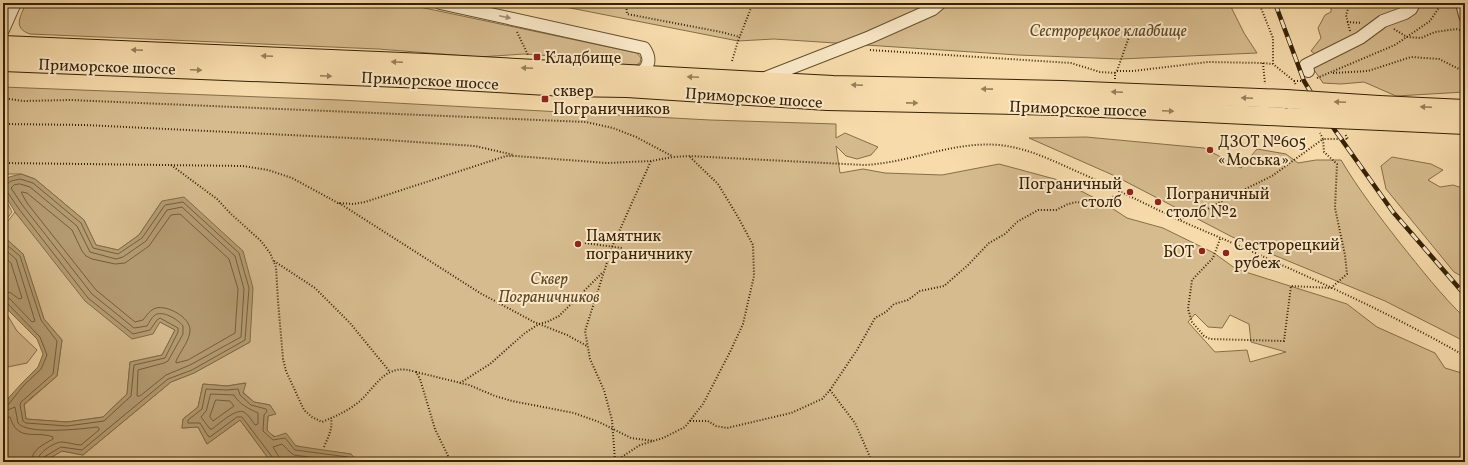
<svg xmlns="http://www.w3.org/2000/svg" width="1468" height="465" font-family="Vollkorn,serif">
	<style>
		.green { fill: #d6bb8e; stroke: #866e48; fill-rule: evenodd }
		.water { fill: #b59c72; stroke: #826b46 }
		.lines { fill: none; stroke-linecap: round; stroke-linejoin: round }
		.shore { stroke: #765e3a; stroke-width: 1 }
		.minor-casing { stroke: #66502d; stroke-width: 14 }
		.highway-casing { stroke: #362103; stroke-width: 20 }
		.path { stroke: #362103; stroke-width: 2; stroke-dasharray: 1 2; stroke-linecap: butt }
		.minor { stroke: #fae8c8; stroke-width: 12 }
		.highway { stroke: #f7dbab; stroke-width: 18 }
		.rail-casing { stroke: #362103; stroke-width: 4.5 }
		.rail { stroke: #fae8c8; stroke-width: 3; stroke-dasharray: 9; stroke-linecap: butt }
		.highway-bridge-casing { stroke: #362103; stroke-width: 20; stroke-linecap: butt }
		.highway-bridge { stroke: #f7dbab; stroke-width: 18 }
		.oneway { fill: #a28e6f }
		.oneway2 { fill: #967e57 }
		.poi-dot { fill: #8f2418; stroke: #fae8c8; stroke-width: 1.5 }
		.labels { text-anchor: middle; stroke-width: 4; stroke-linejoin: round; paint-order: stroke }
		.park-label { font-size: 16px; font-style: italic; fill: #5e4826; stroke: #fae8c8 }
		.poi-label { font-size: 16px; fill: #362103; stroke: #fae8c8; text-anchor: start }
		.street-label { font-size: 16px; fill: #362103; stroke: #fae8c8 }
	</style>
	<rect width="100%" height="100%" fill="#f7dbab"/>
	<filter id="stains"><feTurbulence type="fractalNoise" baseFrequency=".005" numOctaves="4"/><feColorMatrix values="0 0 0 0 .2 0 0 0 0 .09 0 0 0 0 .02 0 0 0 .5 -.17"/></filter>
	<radialGradient id="worn" r=".72"><stop offset=".6" stop-color="#630" stop-opacity="0"/><stop offset="1" stop-color="#630" stop-opacity=".3"/></radialGradient>
	<g class="green">
		<path d="M26,3H401L637,53L641,58L640,63L634,66L568,61V57L524,54L479,57L378,49L30,34C12,28 21,16 26,3Z"/>
		<path d="M545,3H1229L1244,33L1257,53L1120,59L1018,55L774,39L738,41Z"/>
		<path d="M1327,3H1455L1465,40V92L1396,96L1364,82L1341,84L1323,83L1312,67L1318,56L1311,51L1321,38L1318,28L1325,15L1331,12V5Z"/>
		<path d="M3,87L339,100L710,120L836,124V138L845,133L878,147L871,155L857,159L846,156L836,146L840,173L863,169L885,173L942,175L999,164L1062,181L1104,203L1127,218L1163,228L1214,253L1236,269L1347,304L1377,327L1435,353L1445,368L1465,374V462H358L351,454C322,450 290,450 267,431L268,416L275,414L270,405L254,402L243,392L245,383L227,386L203,384L198,407L183,419L182,428L198,427L207,444L240,420L271,462H43L62,451L83,455L171,382L194,373L250,342L162,201L139,235L118,250L96,245L84,220L35,179L21,174H3ZM1195,314L1208,327L1222,328L1230,315L1249,324L1251,342L1286,352L1250,362L1247,350L1215,352L1188,322Z"/>
		<path d="M1086,137L1204,148L1241,168L1257,149L1286,154L1298,163L1316,160H1341C1359,190 1379,216 1400,243C1421,269 1441,295 1465,318V340H1462L1385,301L1240,241L1115,176L1029,138Z"/>
		<path d="M1392,157L1431,164L1443,170L1428,180L1440,187L1453,185L1465,189V278L1454,272L1386,189L1381,166Z"/>
		<path d="M3,199L7,202L12,212L3,224Z"/>
		<path d="M15,212L25,224L160,322L175,330L162,355L130,362L127,394L103,417L67,422L26,419L24,405L57,376L62,340L44,319L23,254L3,236V227Z"/>
		<path d="M3,308L17,331L37,350L27,363L3,368Z"/>
	</g>
	<g class="water">
		<path d="M21,174L35,179L84,220L96,245L118,250L139,235L162,201L184,197L243,251L253,288L250,342L194,373L171,382L83,455L62,451L43,462H3V404L22,383L38,367L43,354L37,339L3,305V236L23,254L44,319L62,340L57,376L24,404L26,419L67,422L103,417L127,394L130,362L162,355L175,330L160,322L153,334L132,339L85,301L15,212L3,192V183L9,177Z"/>
		<path d="M246,383L243,393L254,402L270,405L276,414L268,416L267,430L274,437L286,433L296,446L351,454L358,462H271L240,420L207,444L198,427L182,428L183,419L198,407L203,384L227,386Z"/>
	</g>
	<g class="lines">
		<g class="shore">
			<path d="M20,184L30,187L77,226L90,252L116,259L123,257L146,241L167,210L182,207L235,256L244,289L241,337L190,365L166,375L140,396H137L138,370L164,363L168,361L183,334V326C178,319 162,310 155,315C151,318 149,323 147,326L134,328L92,294L23,206L11,188L14,185Z"/>
			<path d="M3,185H6L11,181L20,179L33,183L81,223L93,248L118,254L142,238L165,205L183,202L239,253L249,288L245,340L192,370L168,379L82,450L61,447L44,457L42,462"/>
			<path d="M3,191L8,193L19,209L88,298L133,334L150,330L157,320L160,318L178,328V332L165,358L134,365L131,396L104,421L67,426L26,423L23,421L20,405L21,402L53,374L57,341L41,320L20,256L3,242"/>
			<path d="M22,192L27,193L72,230L82,251L86,256L92,259L115,264L125,263L149,246L171,215L180,214L229,259L238,289L235,333L188,360L176,363V361C180,352 190,340 190,330C190,317 167,305 156,308C150,310 147,315 143,320L135,322L96,290L27,203L22,194Z"/>
			<path d="M3,248L16,259L35,321L32,322L10,299L3,297"/>
			<path d="M3,256L11,263L22,298L19,299L11,293L3,291"/>
			<path d="M3,302L7,303L40,337L47,355L41,369L24,385L8,405L3,407"/>
			<path d="M211,394L234,395C239,404 249,409 258,413V424L255,425C252,421 249,415 244,412C236,408 219,424 212,429H210L201,417L206,411Z"/>
			<path d="M216,400L230,401L234,406L213,421L210,417Z"/>
			<path d="M3,412L15,407L18,423C27,435 82,429 97,427L99,428V430L81,445C75,445 68,442 61,442C53,443 37,453 37,462"/>
			<path d="M3,418L10,417C18,443 35,430 53,437V439C43,445 32,449 31,462"/>
			<path d="M274,462L273,458L242,417H237L210,437L208,436L200,423H188V420L202,409L206,389L227,390L238,389L240,395L251,405L266,409L267,411L264,415L263,431L273,440L285,438L295,450L348,457L353,462"/>
			<path d="M279,462V457L273,447L282,444L290,452L294,455L346,462"/>
		</g>
		<g class="minor-casing">
			<g id="minor">
				<path d="M440,3L644,48C651,58 650,67 639,74"/>
				<path d="M1462,3L1465,15"/>
				<path d="M3,30L15,3"/>
				<path d="M1308,71L1306,65L1360,38L1383,21L1405,13L1411,9L1414,3"/>
				<path d="M765,78L870,37L933,9L940,3"/>
			</g>
		</g>
		<g class="highway-casing">
			<g id="highway">
				<path d="M3,45L426,63L833,85L1062,90L1286,99"/>
				<path d="M3,62L425,79L565,87L627,88L827,101L1059,106L1289,117"/>
				<path d="M1379,105L1465,109"/>
				<path d="M1381,121L1465,125"/>
			</g>
		</g>
		<g class="path">
			<path d="M626,3L627,14L721,32L740,37"/>
			<path d="M1259,3L1273,38V64"/>
			<path d="M1347,22L1362,23"/>
			<path d="M1394,29L1407,37L1421,38L1435,32L1456,29L1465,31"/>
			<path d="M1350,31L1346,15L1350,3"/>
			<path d="M517,32L528,55"/>
			<path d="M870,50L1071,63L1100,72L1115,73"/>
			<path d="M732,61L738,41L753,3"/>
			<path d="M1263,63L1265,84"/>
			<path d="M1117,71H1133L1208,62L1263,63L1273,64L1294,81L1296,85"/>
			<path d="M1333,73L1368,71L1411,57L1439,59L1461,70L1465,75"/>
			<path d="M1317,78L1395,45L1430,21L1442,3"/>
			<path d="M1115,79V73L1117,71L1129,37V27"/>
			<path d="M1294,81H1303"/>
			<path d="M3,98L23,101L70,100L586,122L613,128L636,137L672,156"/>
			<path d="M3,124L85,125L371,139L475,146L514,155"/>
			<path d="M3,163L243,166L268,170L292,178L338,203L353,204L365,202L506,156H516L607,163L651,161L673,157L689,156L864,165C910,163 952,141 999,145C1030,148 1057,163 1085,175C1117,190 1148,205 1179,220C1211,234 1243,247 1275,262C1340,291 1404,321 1465,356"/>
			<path d="M171,165L217,199L230,213L261,241L270,253L276,267L278,301L283,359L286,371L304,410L312,417L322,422C336,416 348,411 360,401C378,384 386,362 416,372L420,379L435,429L451,462"/>
			<path d="M3,170L6,163"/>
			<path d="M339,203L480,293L534,322L567,335L587,346"/>
			<path d="M1180,219L1210,208L1227,198L1272,176L1323,139L1320,133"/>
			<path d="M1220,239L1213,258L1192,280L1188,309L1192,322L1204,336L1210,339L1284,341L1291,286L1331,288L1347,274L1345,255L1335,208L1337,164L1324,152L1323,139H1348L1345,134"/>
			<path d="M585,243L622,248"/>
			<path d="M274,261L315,288L350,323L390,372"/>
			<path d="M416,372L469,385L495,396L512,401L574,413L599,422L631,438L654,441"/>
			<path d="M460,383L490,364L525,333L539,324L547,322L559,316L603,272"/>
			<path d="M830,390L855,423L870,457L874,462"/>
			<path d="M690,421H708L716,426L727,428L791,413L822,399L830,390L857,350L875,318L886,312L894,304L908,300L920,291L944,286L968,265L989,243L1005,234L1017,222L1038,210H1056L1068,204L1077,202L1094,204L1123,193"/>
			<path d="M324,447C328,437 333,429 331,418"/>
			<path d="M615,460L612,420L604,390L590,359L585,331L612,247L651,161"/>
			<path d="M614,462L640,445L663,438L685,427L703,404L730,352L743,324L754,276L753,245L738,217L718,184L690,157"/>
		</g>
		<use href="#minor" class="minor"/>
		<use href="#highway" class="highway"/>
		<g class="rail-casing">
			<path id="rail" d="M1275,3L1304,81L1327,119L1393,212L1465,295"/>
		</g>
		<use href="#rail" class="rail"/>
		<g class="highway-bridge-casing">
			<g id="highway-bridge">
				<path d="M1286,99L1379,105"/>
				<path d="M1289,117L1381,121"/>
			</g>
		</g>
		<use href="#highway-bridge" class="highway-bridge"/>
	</g>
	<defs><path id="oneway-solid" d="M-6-.8H1V-3.2L6.5 0L1 3.2V.8H-6Z"/></defs>
	<use class="oneway" href="#oneway-solid" transform="translate(505 17) rotate(12)"/>
	<g class="oneway2">
		<use href="#oneway-solid" transform="translate(137 50) rotate(-178)"/>
		<use href="#oneway-solid" transform="translate(267 56) rotate(-177)"/>
		<use href="#oneway-solid" transform="translate(397 62) rotate(-177)"/>
		<use href="#oneway-solid" transform="translate(527 68) rotate(-177)"/>
		<use href="#oneway-solid" transform="translate(196 70) rotate(3)"/>
		<use href="#oneway-solid" transform="translate(326 76) rotate(2)"/>
		<use href="#oneway-solid" transform="translate(693 77) rotate(-177)"/>
		<use href="#oneway-solid" transform="translate(857 85) rotate(-178)"/>
		<use href="#oneway-solid" transform="translate(987 89) rotate(-179)"/>
		<use href="#oneway-solid" transform="translate(1117 92) rotate(-178)"/>
		<use href="#oneway-solid" transform="translate(1247 98) rotate(-177)"/>
		<use href="#oneway-solid" transform="translate(1340 102) rotate(-177)"/>
		<use href="#oneway-solid" transform="translate(912 103) rotate(1)"/>
		<use href="#oneway-solid" transform="translate(1426 107) rotate(-177)"/>
		<use href="#oneway-solid" transform="translate(1168 111) rotate(2)"/>
	</g>
	<g class="poi-dot">
		<rect x="533" y="53" width="8" height="8" rx="2"/>
		<rect x="541" y="95" width="8" height="8" rx="2"/>
		<circle cx="1210" cy="150" r="4"/>
		<circle cx="1130" cy="192" r="4"/>
		<circle cx="1158" cy="202" r="4"/>
		<circle cx="578" cy="244" r="4"/>
		<circle cx="1202" cy="251" r="4"/>
		<circle cx="1226" cy="253" r="4"/>
	</g>
	<g class="labels">
		<g class="park-label">
			<text x="1108" y="36">Сестрорецкое кладбище</text>
			<text x="549" y="284">Сквер<tspan x="549" dy="18">Пограничников</tspan></text>
		</g>
		<g class="poi-label">
			<text x="545" y="63">Кладбище</text>
			<text x="553" y="96">сквер<tspan x="553" dy="18">Пограничников</tspan></text>
			<text x="1218" y="147">ДЗОТ №605<tspan x="1218" dy="18">«Моська»</tspan></text>
			<text x="1122" y="189" text-anchor="end">Пограничный<tspan x="1122" dy="18">столб</tspan></text>
			<text x="1166" y="199">Пограничный<tspan x="1166" dy="18">столб №2</tspan></text>
			<text x="586" y="241">Памятник<tspan x="586" dy="18">пограничнику</tspan></text>
			<text x="1234" y="250">Сестрорецкий<tspan x="1234" dy="18">рубеж</tspan></text>
			<text x="1194" y="257" text-anchor="end">БОТ</text>
		</g>
		<g class="street-label">
			<text transform="translate(107 66) rotate(2)" y="6">Приморское шоссе</text>
			<text transform="translate(430 80) rotate(3)" y="6">Приморское шоссе</text>
			<text transform="translate(754 97) rotate(4)" y="6">Приморское шоссе</text>
			<text transform="translate(1078 108) rotate(2)" y="6">Приморское шоссе</text>
		</g>
	</g>
	<rect width="1468" height="465" fill="none" stroke="#f7dbab" stroke-width="16"/>
	<rect x="4" y="4" width="1460" height="457" fill="none" stroke="#362103" stroke-width="2"/>
	<rect x="8" y="8" width="1452" height="449" fill="none" stroke="#362103"/>
	<rect width="100%" height="100%" filter="url(#stains)"/>
	<rect width="100%" height="100%" fill="url(#worn)"/>
</svg>
